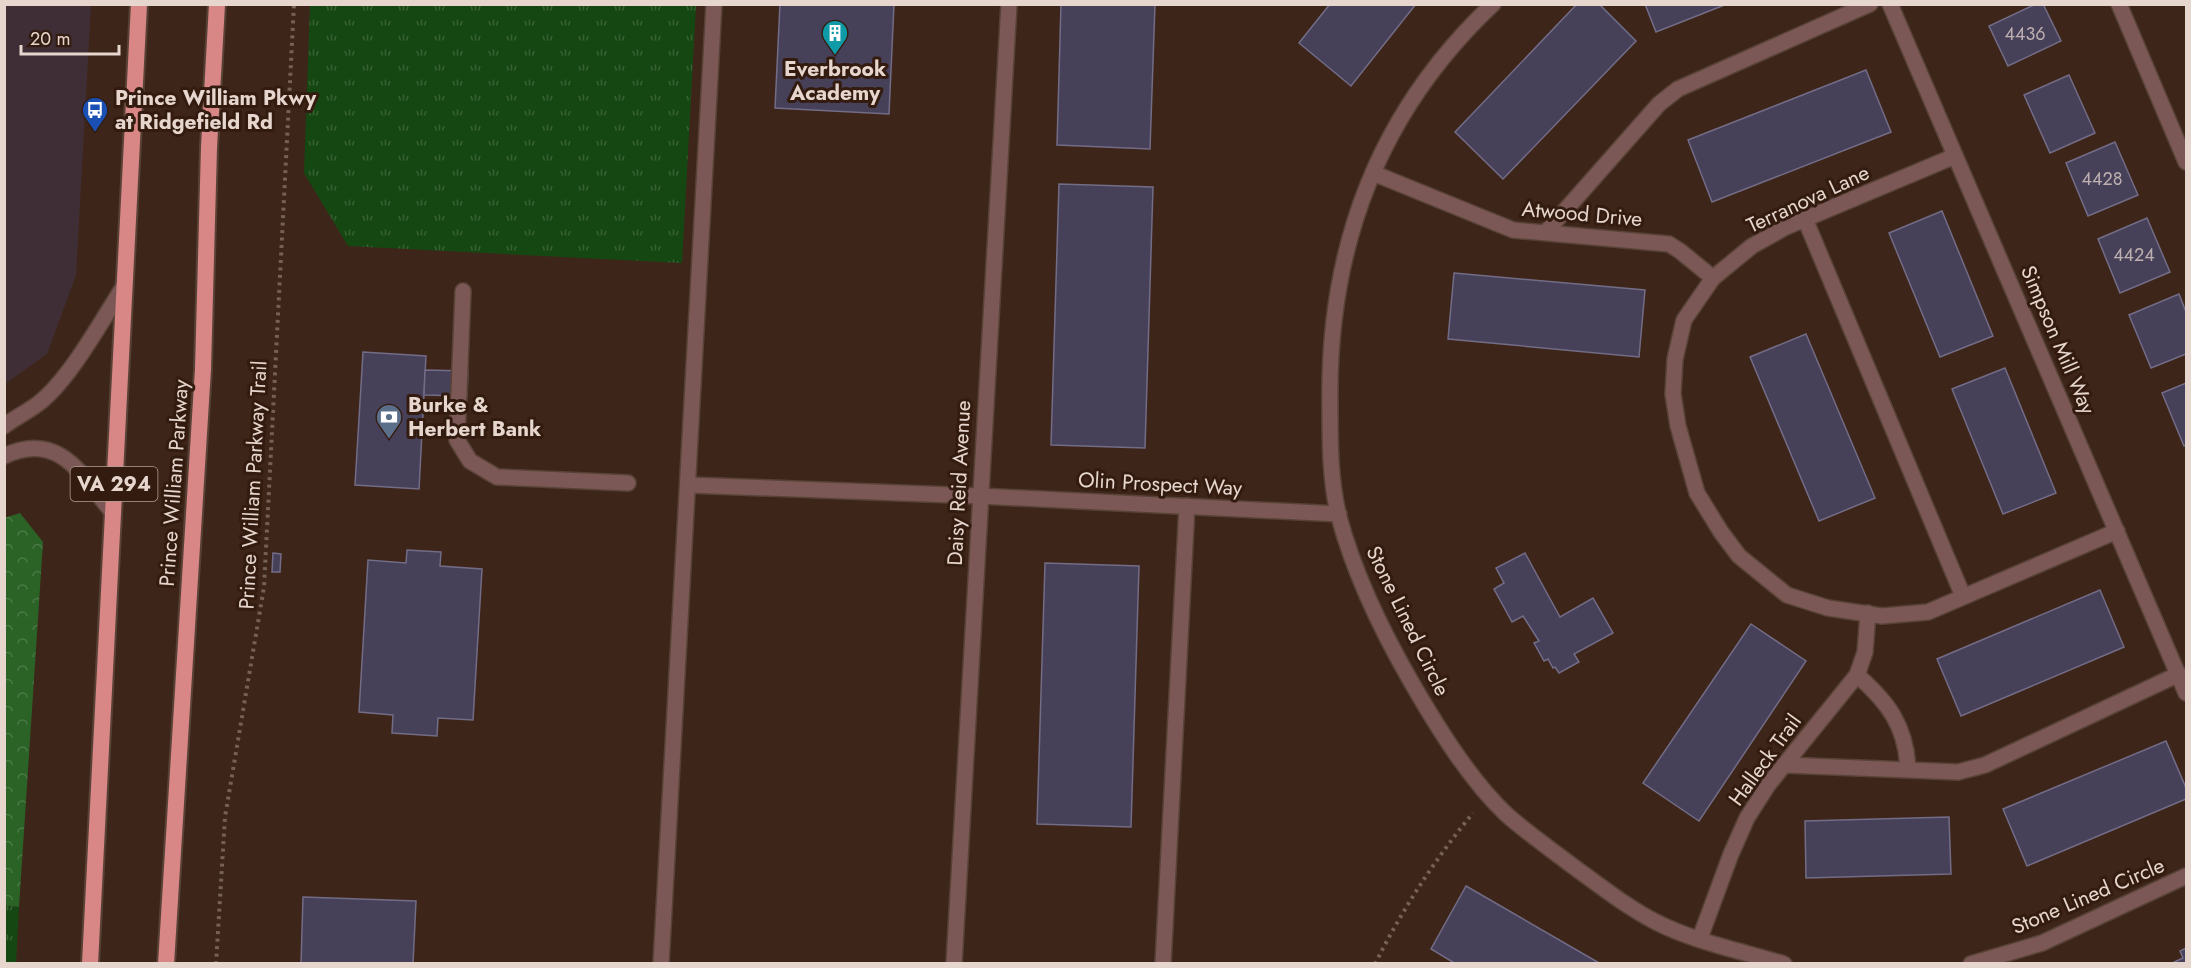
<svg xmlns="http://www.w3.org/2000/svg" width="2191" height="968" font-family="Jost,sans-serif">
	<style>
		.commercial { fill: #402e36 }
		.grass { fill: url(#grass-tufts) }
		.forest { fill: url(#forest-crowns) }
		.building { fill: #474059; stroke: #736c87; stroke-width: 1.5 }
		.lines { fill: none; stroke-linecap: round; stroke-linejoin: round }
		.service-casing { stroke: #584236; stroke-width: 18 }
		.minor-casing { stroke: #584236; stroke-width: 18 }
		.trunk-casing { stroke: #584236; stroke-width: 20 }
		.path { stroke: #756155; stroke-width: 4; stroke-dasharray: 3 4.5; stroke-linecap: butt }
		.service { stroke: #7b5756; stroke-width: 15 }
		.minor { stroke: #7b5756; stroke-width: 15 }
		.trunk { stroke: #d88686; stroke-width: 16 }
		.labels { text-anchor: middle; stroke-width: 6; stroke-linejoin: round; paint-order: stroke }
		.number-label { font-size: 18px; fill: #beb0b1 }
		.shield { fill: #331c0f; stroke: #b09e95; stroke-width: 1.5 }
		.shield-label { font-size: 20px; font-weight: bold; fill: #e6d6ce }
		.poi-label { font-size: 21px; font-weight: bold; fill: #e6d6ce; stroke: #331c0f; text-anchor: start }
		.street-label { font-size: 21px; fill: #e6d6ce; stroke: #331c0f }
	</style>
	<defs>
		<pattern id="grass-tufts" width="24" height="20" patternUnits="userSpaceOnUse" patternTransform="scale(1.5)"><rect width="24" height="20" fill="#154712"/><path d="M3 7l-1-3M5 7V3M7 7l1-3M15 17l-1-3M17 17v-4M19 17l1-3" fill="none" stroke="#376133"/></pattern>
		<pattern id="forest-crowns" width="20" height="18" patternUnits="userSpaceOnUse" patternTransform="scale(1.5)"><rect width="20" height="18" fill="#2b6327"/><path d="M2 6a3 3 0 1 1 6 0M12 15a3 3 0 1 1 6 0" fill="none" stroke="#4a7945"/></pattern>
	</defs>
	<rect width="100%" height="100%" fill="#3d2619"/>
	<path class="commercial" d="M5,4L91,5L76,275L47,354L5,384Z"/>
	<g class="grass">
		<path d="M310,5H696L682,263L348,246L304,173Z"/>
		<path d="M5,905L19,907L16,963L5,964Z"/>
	</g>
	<path class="forest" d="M20,513L43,542L19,907L4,905V518Z"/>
	<g class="building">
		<path d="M780,4H894L889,114L775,108Z"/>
		<path d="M1061,4H1155L1150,149L1057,145Z"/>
		<path d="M1330,4H1416L1351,86L1299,43Z"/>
		<path d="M1577,4H1599L1636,41L1503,179L1455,132Z"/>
		<path d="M1645,4H1727L1656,32Z"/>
		<path d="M2036,4H2043L2061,41L2008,66L1989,26Z"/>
		<path d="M1866,70L1891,132L1712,202L1688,140Z"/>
		<path d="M2069,75L2095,133L2050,153L2024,95Z"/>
		<path d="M2115,142L2138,195L2088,216L2066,163Z"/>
		<path d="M1059,184L1153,187L1145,448L1051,445Z"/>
		<path d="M1942,211L1993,336L1940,357L1889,233Z"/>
		<path d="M2147,218L2170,272L2120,293L2098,239Z"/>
		<path d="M1454,273L1645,290L1639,357L1448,339Z"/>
		<path d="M2179,294L2186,312V354L2151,368L2129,315Z"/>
		<path d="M1806,334L1875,498L1819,521L1750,357Z"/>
		<path d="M363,352L426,356L419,489L355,485Z"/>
		<path d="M2005,368L2056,493L2003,514L1952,389Z"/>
		<path d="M425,370L468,371L467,396L424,395Z"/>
		<path d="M2186,383V445L2184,446L2162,393Z"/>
		<path d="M407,550L441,552L440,566L482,569L473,720L438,718L437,736L392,733L393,715L359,712L368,560L406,563Z"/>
		<path d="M273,553L281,554L280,572H272Z"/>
		<path d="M1525,553L1560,617L1593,598L1613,633L1574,654L1579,662L1559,673L1555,667L1553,668L1548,659L1544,661L1534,643L1539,641L1523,616L1512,622L1494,589L1504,583L1496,568Z"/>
		<path d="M1045,563L1139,566L1131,827L1037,824Z"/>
		<path d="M2100,590L2124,647L1961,716L1937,659Z"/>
		<path d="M1751,624L1806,661L1699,821L1643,783Z"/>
		<path d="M2166,741L2186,788V799L2027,866L2003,809Z"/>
		<path d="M1949,817L1951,874L1806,878L1805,821Z"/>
		<path d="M1466,886L1601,964H1456L1431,949Z"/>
		<path d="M303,897L416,901L413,964H301Z"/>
		<path d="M2186,948V964H2170L2183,958L2180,951Z"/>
	</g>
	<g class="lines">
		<g class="service-casing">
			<g id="service">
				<path d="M2119,4L2186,162"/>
				<path d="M1805,219L1963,596"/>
				<path d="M1546,232L1659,104L1678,89L1870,4"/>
				<path d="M463,291L457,440L470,461L497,477L628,483"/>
				<path d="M688,485L979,496"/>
				<path d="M1857,675C1888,702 1906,726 1908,769"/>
				<path d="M1784,765L1958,772L1985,765L2179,674"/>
				<path d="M1163,964L1187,506"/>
			</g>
		</g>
		<g class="minor-casing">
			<g id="minor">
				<path d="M1493,4C1377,113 1327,250 1330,407C1330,443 1330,481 1339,517C1354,573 1384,635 1413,685C1438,728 1470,780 1506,814C1527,833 1552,850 1574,867C1600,886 1627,907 1656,922C1695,942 1742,951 1784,964"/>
				<path d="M1890,4L2186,693"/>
				<path d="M1955,156L1786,227L1752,246L1713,278L1684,320L1675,359L1673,394L1678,426L1697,493L1721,532L1739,556L1787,595L1828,608L1882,616L1928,612L2117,531"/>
				<path d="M1373,173L1513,230L1669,244L1680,251L1713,278"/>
				<path d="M4,426C16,417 29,411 39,403C70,379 102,320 124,286"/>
				<path d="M4,456C60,430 82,476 113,513"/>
				<path d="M979,496L1339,514"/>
				<path d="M1700,938L1731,854L1747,818L1768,785L1857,675L1865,652L1868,613"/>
				<path d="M661,964L714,4"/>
				<path d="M954,964L1009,4"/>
				<path d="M1971,964L2042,943L2186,876"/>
			</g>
		</g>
		<g class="trunk-casing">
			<g id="trunk">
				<path d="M90,964L139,4"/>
				<path d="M166,964L203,369L209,147L217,4"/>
			</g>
		</g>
		<g class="path">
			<path d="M216,964L225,817L264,587L294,4"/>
			<path d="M1375,964C1402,910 1435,859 1473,813"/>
		</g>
		<use href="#service" class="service"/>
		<use href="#minor" class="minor"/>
		<use href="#trunk" class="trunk"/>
	</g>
	<defs>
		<g id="building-pin" transform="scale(1.35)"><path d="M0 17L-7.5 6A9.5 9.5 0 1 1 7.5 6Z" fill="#0f9aa8" stroke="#331c0f"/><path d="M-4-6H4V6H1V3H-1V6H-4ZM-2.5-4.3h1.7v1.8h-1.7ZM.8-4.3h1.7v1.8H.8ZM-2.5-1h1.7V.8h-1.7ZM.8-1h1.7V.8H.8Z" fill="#fff"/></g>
		<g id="bus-pin" transform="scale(1.35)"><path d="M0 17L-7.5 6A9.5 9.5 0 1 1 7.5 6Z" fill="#1a4fb4" stroke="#331c0f"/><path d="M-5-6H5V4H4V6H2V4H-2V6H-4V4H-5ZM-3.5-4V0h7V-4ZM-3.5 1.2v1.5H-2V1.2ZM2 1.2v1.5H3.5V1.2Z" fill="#fff"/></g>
		<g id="bank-pin" transform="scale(1.35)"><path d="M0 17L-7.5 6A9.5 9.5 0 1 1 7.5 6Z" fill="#5c6f8a" stroke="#331c0f"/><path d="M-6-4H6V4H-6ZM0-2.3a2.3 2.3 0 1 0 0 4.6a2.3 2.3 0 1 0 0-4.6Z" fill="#fff"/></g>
	</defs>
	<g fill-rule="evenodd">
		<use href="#building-pin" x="835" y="33"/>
		<use href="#bus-pin" x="95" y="110"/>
		<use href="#bank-pin" x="389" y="417"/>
	</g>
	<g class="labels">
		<g class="number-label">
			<text x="2025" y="40">4436</text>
			<text x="2102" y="185">4428</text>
			<text x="2134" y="261">4424</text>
		</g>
		<rect class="shield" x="70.5" y="467" width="87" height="34" rx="4.5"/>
		<g class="shield-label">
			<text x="114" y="491">VA 294</text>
		</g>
		<g class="poi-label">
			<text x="835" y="76" text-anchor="middle">Everbrook<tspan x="835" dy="24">Academy</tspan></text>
			<text x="115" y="105">Prince William Pkwy<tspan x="115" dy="24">at Ridgefield Rd</tspan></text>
			<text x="408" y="412">Burke &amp;<tspan x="408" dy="24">Herbert Bank</tspan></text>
		</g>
		<g class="street-label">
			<text transform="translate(1808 199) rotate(-25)" y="7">Terranova Lane</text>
			<text transform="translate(1582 214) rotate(5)" y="7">Atwood Drive</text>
			<text transform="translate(2058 340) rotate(67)" y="7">Simpson Mill Way</text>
			<text transform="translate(174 483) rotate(-86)" y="7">Prince William Parkway</text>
			<text transform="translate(959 483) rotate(-87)" y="7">Daisy Reid Avenue</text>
			<text transform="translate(1160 484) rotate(3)" y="7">Olin Prospect Way</text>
			<text transform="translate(253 485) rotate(-87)" y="7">Prince William Parkway Trail</text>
			<text transform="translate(1408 621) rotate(64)" y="7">Stone Lined Circle</text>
			<text transform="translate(1765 760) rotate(-54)" y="7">Halleck Trail</text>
			<text transform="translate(2088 896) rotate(-23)" y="7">Stone Lined Circle</text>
		</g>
	</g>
	<rect width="2191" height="968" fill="none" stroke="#e6d6ce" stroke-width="12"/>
	<path d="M21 45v9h98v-9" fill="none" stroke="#e6d6ce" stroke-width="3"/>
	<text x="30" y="45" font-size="18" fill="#e6d6ce" stroke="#331c0f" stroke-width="4.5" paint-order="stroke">20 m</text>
</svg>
